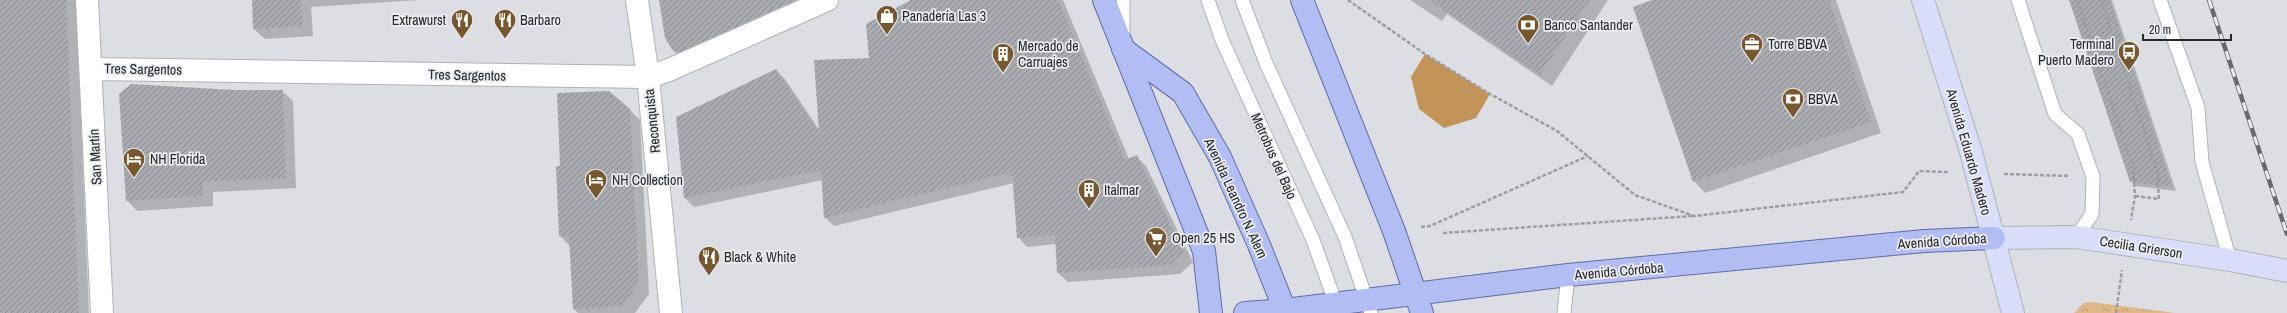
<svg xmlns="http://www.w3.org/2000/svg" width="2287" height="313" font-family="'Archivo Narrow',sans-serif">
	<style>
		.park { fill: url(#park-crowns) }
		.water { fill: #c39457 }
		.shadow { fill: #0003 }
		.building { fill: url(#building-hatch) }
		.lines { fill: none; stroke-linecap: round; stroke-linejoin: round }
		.lane-casing { stroke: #b0b1b6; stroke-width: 15 }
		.street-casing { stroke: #b0b1b6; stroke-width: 24 }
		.secondary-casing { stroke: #b0b1b6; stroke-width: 24 }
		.primary-casing { stroke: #5f6ca7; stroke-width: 24 }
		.path { stroke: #9c9da1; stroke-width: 2.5; stroke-dasharray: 4 2; stroke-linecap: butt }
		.lane { stroke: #fff; stroke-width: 13 }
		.street { stroke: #fff; stroke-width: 22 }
		.secondary { stroke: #d8def9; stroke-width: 22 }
		.primary { stroke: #b1bdf3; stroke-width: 22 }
		.rail-casing { stroke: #68696c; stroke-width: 4.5 }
		.rail { stroke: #eaecf1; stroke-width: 3; stroke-dasharray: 9; stroke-linecap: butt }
		.labels { text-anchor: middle; stroke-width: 3.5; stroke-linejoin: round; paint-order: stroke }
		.poi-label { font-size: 14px; fill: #27282a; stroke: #eaecf1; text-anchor: start }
		.street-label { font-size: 14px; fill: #27282a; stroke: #eaecf1 }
	</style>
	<defs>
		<pattern id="park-crowns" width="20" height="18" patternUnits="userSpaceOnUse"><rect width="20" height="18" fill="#e0b886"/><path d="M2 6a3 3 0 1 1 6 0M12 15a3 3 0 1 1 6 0" fill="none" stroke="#c09e74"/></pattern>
		<pattern id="building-hatch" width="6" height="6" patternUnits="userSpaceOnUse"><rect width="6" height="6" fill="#aaabb0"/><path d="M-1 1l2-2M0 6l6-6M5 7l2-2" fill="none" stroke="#8a8b8f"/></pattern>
	</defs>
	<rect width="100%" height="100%" fill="#dddee3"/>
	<path class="park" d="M2091,302L2175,313H2074L2084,303Z"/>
	<path class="water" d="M1425,54L1490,94L1476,118L1444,128L1419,109L1411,77Z"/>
	<g class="shadow">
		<path d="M0,0H76L89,313H0Z"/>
		<path d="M253,0H419L311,7L313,36L265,39L254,29Z"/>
		<path d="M660,0H806L684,61L673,50Z"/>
		<path d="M914,0H1063L1129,159L1136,156L1146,166L1193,262L1180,274L1068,282L1058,273L1056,244L1027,247L1018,237L1014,183L834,226L825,217L823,180L694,207L685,198L775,70L785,79L820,131Z"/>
		<path d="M1410,0H1608L1552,86L1447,14L1442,21Z"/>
		<path d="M1656,0H1836L1881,133L1705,193L1694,181Z"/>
		<path d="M2070,0H2112L2176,191L2136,186L2131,181Z"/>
		<path d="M234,91H282L293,101L296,188L213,192V206L137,211L127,200Z"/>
		<path d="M629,109L640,120L649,294L635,313H578L574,309L570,246L560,236L561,167Z"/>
	</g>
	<g class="building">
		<path d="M0,0H66L79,313H0Z"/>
		<path d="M252,0H301L303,26L253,29Z"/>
		<path d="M659,0H796L680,52L673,51L665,38Z"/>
		<path d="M911,0H1058L1125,160L1137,155L1184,252L1171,265L1057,273L1055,235L1017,238L1012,172L824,218L821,170L684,198L676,117L776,69L819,132L814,60L869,58L866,24Z"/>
		<path d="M1429,0H1590L1540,75Z"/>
		<path d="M1652,0H1829L1871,122L1693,182L1633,7Z"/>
		<path d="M2069,0H2110L2172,187L2130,182Z"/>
		<path d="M131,84L234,90H283L286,178L203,182V196L126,201L119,94Z"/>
		<path d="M609,91L630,109L639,283L622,306L573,309L569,236H559L556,166H560L557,93Z"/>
	</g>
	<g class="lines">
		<g class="lane-casing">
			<g id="lane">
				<path d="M1208,0L1222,40L1313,240L1338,310"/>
				<path d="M1242,0L1266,63L1345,237L1371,313"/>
				<path d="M2018,0L2055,114L2078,134L2093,177L2092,214L2076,237"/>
				<path d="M2160,0L2198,108L2202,162L2230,260"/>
				<path d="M1123,36V0"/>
				<path d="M1564,313L1568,275"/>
			</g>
		</g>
		<g class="street-casing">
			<g id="street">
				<path d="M87,0L102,313"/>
				<path d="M637,0L648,77L671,313"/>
				<path d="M91,69L648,77L669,70L827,0"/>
			</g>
		</g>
		<g class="secondary-casing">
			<g id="secondary">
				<path d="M1923,0L1971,152L2013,313"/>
				<path d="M1994,238L2076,237L2230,260L2287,271"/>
			</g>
		</g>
		<g class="primary-casing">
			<g id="primary">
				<path d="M1104,0L1204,251L1211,313"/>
				<path d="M1302,0L1394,231L1422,313"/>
				<path d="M1123,49L1183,93L1220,157L1259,245L1286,313"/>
				<path d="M1245,313L1285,310L1568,275L1924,241L1994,238"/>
			</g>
		</g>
		<g class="path">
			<path d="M1348,0L1425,54L1490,94L1557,131L1635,195L1694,216L1903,192L1919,171L1949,172"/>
			<path d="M2077,0L2133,167L2135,196L2131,220"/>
			<path d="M2101,0L2157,170L2159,199L2135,196"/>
			<path d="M2004,174L2069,176"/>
			<path d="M1421,227L1430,226L1588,156"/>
			<path d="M1443,233L1692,216"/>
			<path d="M2116,313L2122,270"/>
		</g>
		<use href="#lane" class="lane"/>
		<use href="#street" class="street"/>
		<use href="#secondary" class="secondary"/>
		<use href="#primary" class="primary"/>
		<g class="rail-casing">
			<path id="rail" d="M2209,0L2287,234"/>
		</g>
		<use href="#rail" class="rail"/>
	</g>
	<defs>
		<g id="shop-pin" transform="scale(1.15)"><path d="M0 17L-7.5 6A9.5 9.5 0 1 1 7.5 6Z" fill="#77572d" stroke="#eaecf1"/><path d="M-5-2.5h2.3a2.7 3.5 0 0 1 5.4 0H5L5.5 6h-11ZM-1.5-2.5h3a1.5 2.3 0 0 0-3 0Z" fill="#fff"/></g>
		<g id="restaurant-pin" transform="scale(1.15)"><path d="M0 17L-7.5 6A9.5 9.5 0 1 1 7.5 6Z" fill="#77572d" stroke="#eaecf1"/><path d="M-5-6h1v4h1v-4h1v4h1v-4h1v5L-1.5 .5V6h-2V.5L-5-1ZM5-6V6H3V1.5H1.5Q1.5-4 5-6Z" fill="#fff"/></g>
		<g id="bank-pin" transform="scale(1.15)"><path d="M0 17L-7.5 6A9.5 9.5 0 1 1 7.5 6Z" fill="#77572d" stroke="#eaecf1"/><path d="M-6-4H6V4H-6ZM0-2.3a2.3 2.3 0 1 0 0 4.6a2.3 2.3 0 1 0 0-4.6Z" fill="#fff"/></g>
		<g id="office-pin" transform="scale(1.15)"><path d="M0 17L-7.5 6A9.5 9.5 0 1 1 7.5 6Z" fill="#77572d" stroke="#eaecf1"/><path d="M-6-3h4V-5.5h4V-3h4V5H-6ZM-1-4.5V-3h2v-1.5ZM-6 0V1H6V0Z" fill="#fff"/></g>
		<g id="bus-pin" transform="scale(1.15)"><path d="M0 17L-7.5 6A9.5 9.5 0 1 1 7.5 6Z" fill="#77572d" stroke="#eaecf1"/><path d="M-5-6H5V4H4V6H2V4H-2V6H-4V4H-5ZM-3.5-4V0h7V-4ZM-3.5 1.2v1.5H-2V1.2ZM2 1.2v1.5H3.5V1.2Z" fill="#fff"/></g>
		<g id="building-pin" transform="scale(1.15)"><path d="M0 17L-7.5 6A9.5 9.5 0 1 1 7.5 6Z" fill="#77572d" stroke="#eaecf1"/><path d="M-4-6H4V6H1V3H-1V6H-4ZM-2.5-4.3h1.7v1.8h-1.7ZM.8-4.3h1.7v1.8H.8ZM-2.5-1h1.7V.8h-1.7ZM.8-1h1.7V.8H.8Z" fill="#fff"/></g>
		<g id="hotel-pin" transform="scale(1.15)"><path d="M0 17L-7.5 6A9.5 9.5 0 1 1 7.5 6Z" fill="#77572d" stroke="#eaecf1"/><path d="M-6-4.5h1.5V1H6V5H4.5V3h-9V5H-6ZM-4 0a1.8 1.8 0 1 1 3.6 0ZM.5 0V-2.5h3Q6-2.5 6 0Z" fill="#fff"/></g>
		<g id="supermarket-pin" transform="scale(1.15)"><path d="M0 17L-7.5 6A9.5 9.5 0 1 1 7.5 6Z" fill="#77572d" stroke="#eaecf1"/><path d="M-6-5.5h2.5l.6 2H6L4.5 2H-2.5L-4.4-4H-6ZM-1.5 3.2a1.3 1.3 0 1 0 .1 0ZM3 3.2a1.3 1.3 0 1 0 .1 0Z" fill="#fff"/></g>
	</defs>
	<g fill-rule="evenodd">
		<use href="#shop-pin" x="887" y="16"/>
		<use href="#restaurant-pin" x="462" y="20"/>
		<use href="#restaurant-pin" x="505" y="20"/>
		<use href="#bank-pin" x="1528" y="25"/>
		<use href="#office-pin" x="1752" y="44"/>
		<use href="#bus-pin" x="2129" y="52"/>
		<use href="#building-pin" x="1003" y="54"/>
		<use href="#bank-pin" x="1793" y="99"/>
		<use href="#hotel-pin" x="134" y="159"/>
		<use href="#hotel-pin" x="596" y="180"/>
		<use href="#building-pin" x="1089" y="190"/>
		<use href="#supermarket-pin" x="1156" y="238"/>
		<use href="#restaurant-pin" x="709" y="257"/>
	</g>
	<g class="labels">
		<g class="poi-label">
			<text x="902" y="21">Panadería Las 3</text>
			<text x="446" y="25" text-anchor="end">Extrawurst</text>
			<text x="520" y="25">Barbaro</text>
			<text x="1544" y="30">Banco Santander</text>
			<text x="1768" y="49">Torre BBVA</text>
			<text x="2114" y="49" text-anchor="end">Terminal<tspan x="2114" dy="16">Puerto Madero</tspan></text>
			<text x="1018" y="51">Mercado de<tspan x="1018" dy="16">Carruajes</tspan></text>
			<text x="1808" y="104">BBVA</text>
			<text x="150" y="164">NH Florida</text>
			<text x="612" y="185">NH Collection</text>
			<text x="1104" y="195">Italmar</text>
			<text x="1172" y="243">Open 25 HS</text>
			<text x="724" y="262">Black &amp; White</text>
		</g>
		<g class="street-label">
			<text transform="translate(143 69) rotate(1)" y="5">Tres Sargentos</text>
			<text transform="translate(467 75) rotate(1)" y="5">Tres Sargentos</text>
			<text transform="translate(652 121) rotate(-96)" y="5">Reconquista</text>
			<text transform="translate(1969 152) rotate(74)" y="5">Avenida Eduardo Madero</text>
			<text transform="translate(1274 156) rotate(66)" y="5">Metrobus del Bajo</text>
			<text transform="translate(95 157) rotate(-93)" y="5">San Martín</text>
			<text transform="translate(1236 198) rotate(65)" y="5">Avenida Leandro N. Alem</text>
			<text transform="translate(1942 241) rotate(-4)" y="5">Avenida Córdoba</text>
			<text transform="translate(2141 247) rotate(9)" y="5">Cecilia Grierson</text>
			<text transform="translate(1619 271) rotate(-5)" y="5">Avenida Córdoba</text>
		</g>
	</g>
	<path d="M2143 34v6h88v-6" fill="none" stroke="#27282a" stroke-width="2"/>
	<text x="2149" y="34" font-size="12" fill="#27282a" stroke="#eaecf1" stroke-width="3" paint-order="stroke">20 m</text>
</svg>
